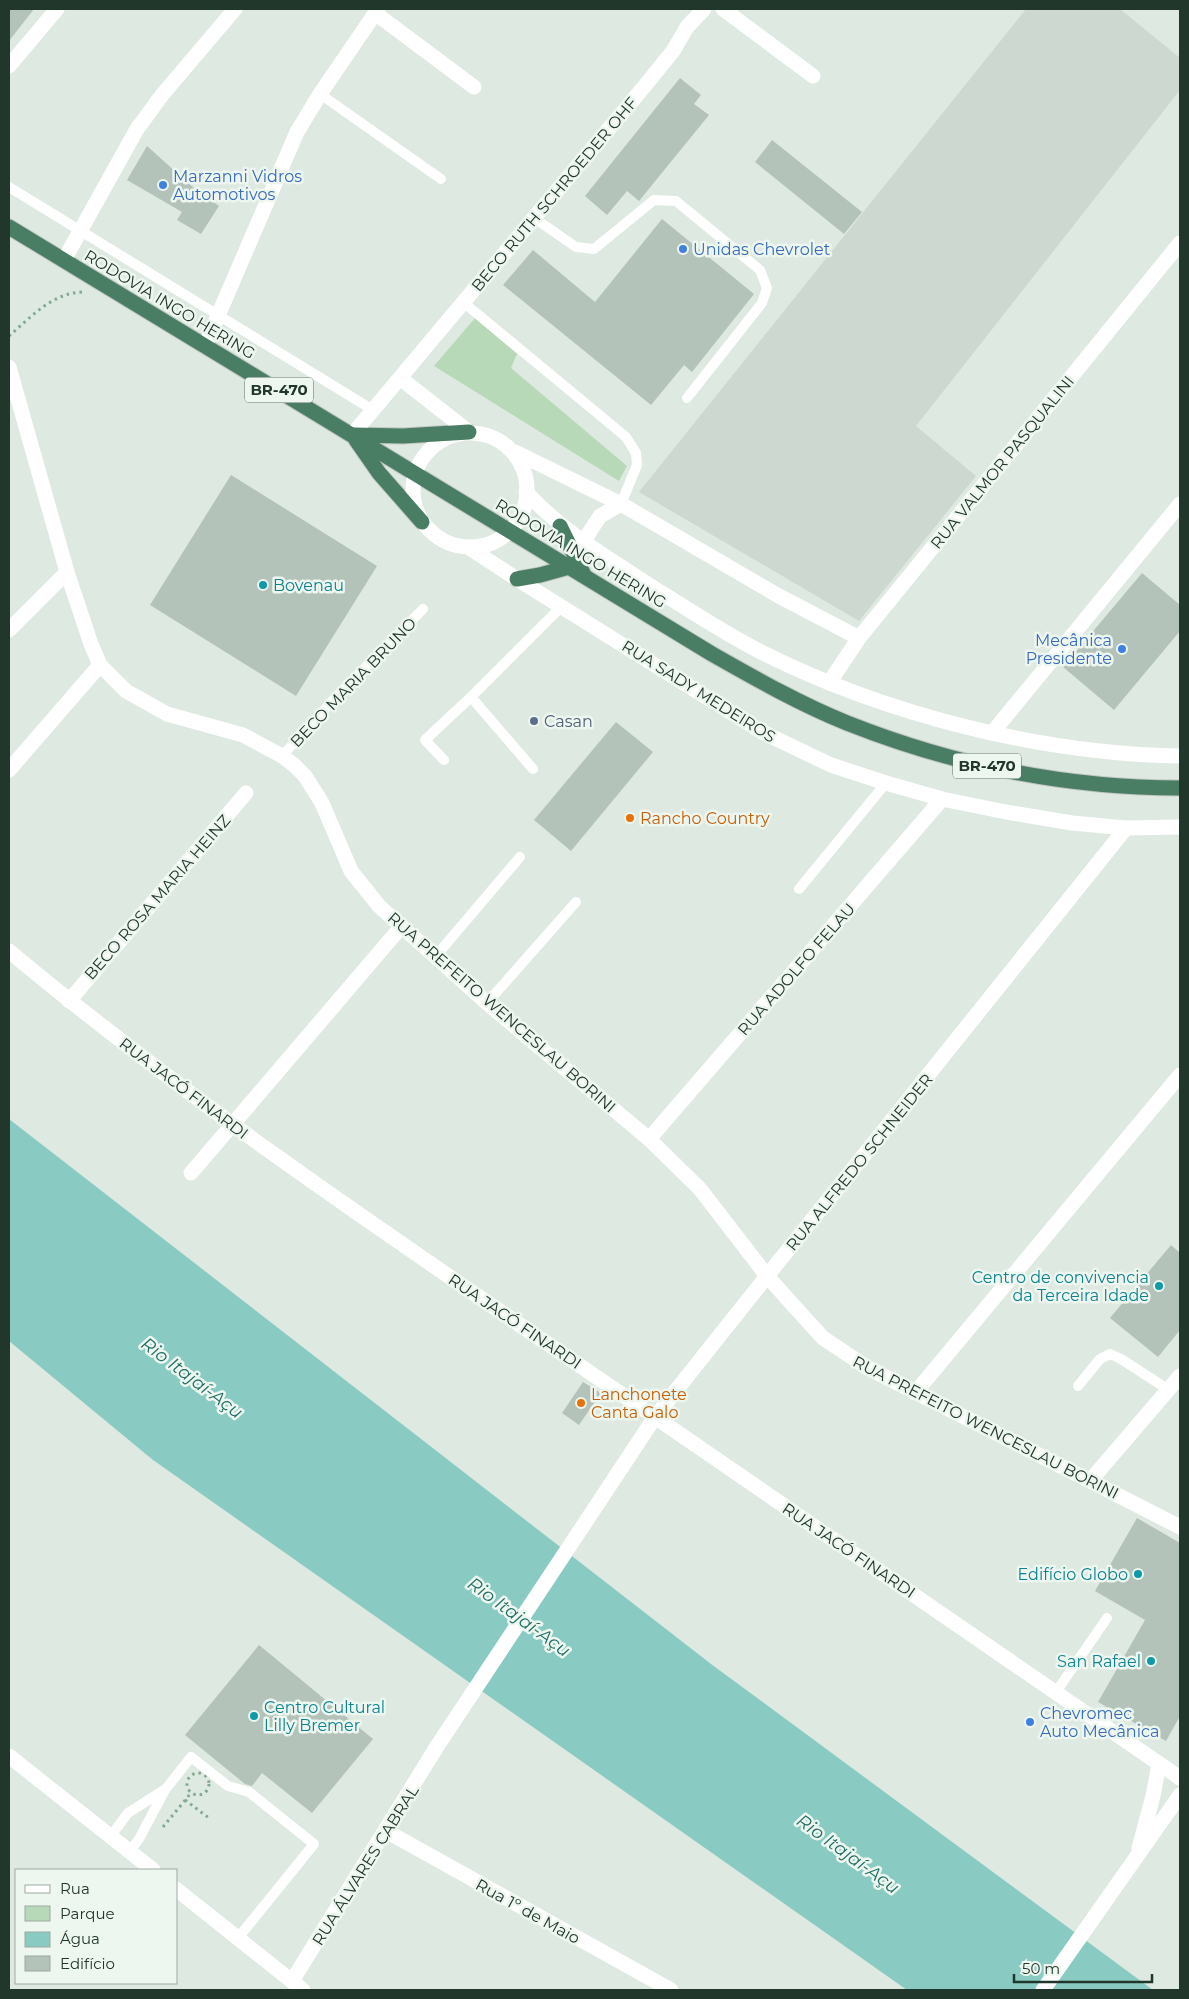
<svg xmlns="http://www.w3.org/2000/svg" width="1189" height="1999" font-family="Montserrat,sans-serif">
	<style>
		.built { fill: #cdd8d0 }
		.green { fill: #b8d9b8 }
		.water { fill: #89cbc3 }
		.building { fill: #b4c3ba }
		.lines { fill: none; stroke-linecap: round; stroke-linejoin: round }
		.trunk-casing { stroke: #c1c7c4; stroke-width: 17 }
		.path { stroke: #81aa92; stroke-width: 3; stroke-dasharray: 2.5 4; stroke-linecap: butt }
		.service { stroke: #fff; stroke-width: 10 }
		.minor { stroke: #fff; stroke-width: 15 }
		.tertiary { stroke: #fff; stroke-width: 15 }
		.trunk { stroke: #4a7e64; stroke-width: 15 }
		.shop-dot { fill: #3f7fe0; stroke: #eef6f0; stroke-width: 2 }
		.culture-dot { fill: #0f9aa8; stroke: #eef6f0; stroke-width: 2 }
		.service-dot { fill: #5c6f8a; stroke: #eef6f0; stroke-width: 2 }
		.food-dot { fill: #e8710a; stroke: #eef6f0; stroke-width: 2 }
		.labels { text-anchor: middle; stroke-width: 5; stroke-linejoin: round; paint-order: stroke }
		.shield { fill: #eef6f0; stroke: #5e7066; stroke-width: 1 }
		.shield-label { font-size: 15px; font-weight: bold; fill: #21372b }
		.shop-label { font-size: 16px; fill: #366cbe; stroke: #eef6f0; text-anchor: start }
		.street-label { font-size: 16px; fill: #21372b; stroke: #eef6f0 }
		.culture-label { font-size: 16px; fill: #0d838f; stroke: #eef6f0; text-anchor: end }
		.service-label { font-size: 16px; fill: #4e5e75; stroke: #eef6f0; text-anchor: start }
		.food-label { font-size: 16px; fill: #c56008; stroke: #eef6f0; text-anchor: start }
		.water-label { font-size: 18px; font-style: italic; fill: #206e66; stroke: #eef6f0 }
	</style>
	<rect width="100%" height="100%" fill="#dee9e1"/>
	<path class="built" d="M1026,9H1120L1180,58V90L916,426L976,476L859,621L639,492Z"/>
	<path class="green" d="M475,318L517,354L511,368L627,466L619,481L434,366Z"/>
	<path class="water" d="M9,1119L711,1664L1153,1990H907L153,1460L9,1341Z"/>
	<g class="building">
		<path d="M9,9H34L9,41Z"/>
		<path d="M680,78L701,95L694,104L709,115L639,201L627,191L607,215L585,196Z"/>
		<path d="M772,140L862,212L844,234L755,162Z"/>
		<path d="M147,146L196,190L219,206L201,234L177,220L182,212L127,180Z"/>
		<path d="M662,219L754,294L692,372L684,365L651,405L503,285L533,250L595,302Z"/>
		<path d="M231,475L377,566L296,696L150,605Z"/>
		<path d="M1142,573L1180,605V631L1114,710L1063,667Z"/>
		<path d="M616,722L653,752L571,851L534,820Z"/>
		<path d="M1171,1245L1180,1253V1330L1158,1357L1110,1318Z"/>
		<path d="M583,1382L601,1393L579,1425L562,1413Z"/>
		<path d="M1137,1518L1180,1543V1716L1166,1741L1098,1702L1145,1620L1095,1591Z"/>
		<path d="M259,1645L373,1739L312,1813L262,1773L252,1786L245,1784L185,1735Z"/>
	</g>
	<g class="lines">
		<g class="trunk-casing">
			<g id="trunk">
				<path d="M9,227L712,654C756,679 800,704 847,723C953,765 1066,788 1180,788"/>
				<path d="M354,435L403,436L469,432"/>
				<path d="M356,440L379,473L422,522"/>
				<path d="M560,526L584,575"/>
				<path d="M517,579L540,575L569,567"/>
			</g>
		</g>
		<g class="path">
			<path d="M9,336C31,317 53,292 84,292"/>
			<circle cx="198" cy="1784" r="11"/>
			<path d="M185,1800L209,1818"/>
			<path d="M163,1827L191,1793"/>
		</g>
		<g class="service">
			<path d="M320,94L441,179"/>
			<path d="M9,187L373,410"/>
			<path d="M534,218L576,247L594,249L654,200L676,201L760,270L767,288L762,303L687,398"/>
			<path d="M463,302L626,437L636,453L637,465L621,504"/>
			<path d="M471,697L533,769"/>
			<path d="M282,756L334,699L423,609"/>
			<path d="M444,760L425,740L471,697L562,606"/>
			<path d="M799,889L886,783"/>
			<path d="M435,957L520,857"/>
			<path d="M487,1003L576,902"/>
			<path d="M1078,1386L1100,1359L1110,1354L1121,1359L1169,1390"/>
			<path d="M1056,1692L1107,1618"/>
			<path d="M110,1837L128,1813L164,1790"/>
			<path d="M129,1852L139,1839L165,1790L191,1757L228,1786L249,1792L314,1844L238,1938"/>
		</g>
		<g class="minor">
			<path d="M723,9L813,76"/>
			<path d="M375,13L474,87"/>
			<path d="M9,66L57,9"/>
			<path d="M64,260L137,129L162,95L235,9"/>
			<path d="M205,346L297,132L320,94L378,9"/>
			<path d="M400,378L469,432"/>
			<path d="M352,435L643,88L673,51L687,27L704,9"/>
			<path d="M515,452L621,504L777,595L859,638"/>
			<path d="M471,549L517,579L762,732L831,765L886,783L942,799L1006,812L1072,823L1126,828L1180,827"/>
			<path d="M574,556L600,516L621,504"/>
			<path d="M9,630L67,572"/>
			<path d="M829,683L859,638L1180,243"/>
			<path d="M992,733L1180,504"/>
			<path d="M9,770L100,665"/>
			<path d="M9,951C213,1121 436,1267 655,1417L436,1748L292,1981"/>
			<path d="M69,1001L246,793"/>
			<path d="M649,1139L942,799"/>
			<path d="M191,1173L401,927"/>
			<path d="M767,1276L1126,828"/>
			<path d="M915,1393L1180,1075"/>
			<path d="M1090,1481L1180,1376"/>
			<path d="M9,1756L153,1870"/>
			<path d="M386,1831L671,1990"/>
			<path d="M176,1889L303,1990"/>
		</g>
		<g class="tertiary">
			<path d="M9,367L67,572L91,644L100,665L126,691L167,714L243,735L282,756L294,765L305,776L322,803L351,871L379,906L487,1003L649,1139L700,1189L767,1276L803,1316L823,1338L868,1368L1180,1527"/>
			<circle cx="470" cy="490" r="57"/>
			<path d="M526,492C562,531 602,554 646,583C683,606 720,631 759,651C884,714 1040,754 1180,756"/>
			<path d="M767,1276L655,1417L1180,1778"/>
			<path d="M1139,1848L1153,1796L1159,1764"/>
			<path d="M1043,1990L1180,1795"/>
		</g>
		<use href="#trunk" class="trunk"/>
	</g>
	<g class="shop-dot">
		<circle cx="163" cy="185" r="5"/>
		<circle cx="683" cy="249" r="5"/>
		<circle cx="1122" cy="649" r="5"/>
		<circle cx="1030" cy="1722" r="5"/>
	</g>
	<g class="culture-dot">
		<circle cx="263" cy="585" r="5"/>
		<circle cx="1159" cy="1286" r="5"/>
		<circle cx="1138" cy="1574" r="5"/>
		<circle cx="1151" cy="1661" r="5"/>
		<circle cx="254" cy="1716" r="5"/>
	</g>
	<circle class="service-dot" cx="534" cy="721" r="5"/>
	<g class="food-dot">
		<circle cx="630" cy="818" r="5"/>
		<circle cx="581" cy="1403" r="5"/>
	</g>
	<g class="labels">
		<g class="shield">
			<rect x="245" y="377.5" width="68" height="25" rx="4"/>
			<rect x="953" y="753.5" width="68" height="25" rx="4"/>
		</g>
		<g class="shield-label">
			<text x="279" y="395">BR-470</text>
			<text x="987" y="771">BR-470</text>
		</g>
		<g class="shop-label">
			<text x="173" y="182">Marzanni Vidros<tspan x="173" dy="18">Automotivos</tspan></text>
			<text x="693" y="255">Unidas Chevrolet</text>
			<text x="1112" y="646" text-anchor="end">Mecânica<tspan x="1112" dy="18">Presidente</tspan></text>
			<text x="1040" y="1719">Chevromec<tspan x="1040" dy="18">Auto Mecânica</tspan></text>
		</g>
		<g class="street-label">
			<text transform="translate(554 194) rotate(-50)" y="6">BECO RUTH SCHROEDER OHF</text>
			<text transform="translate(170 304) rotate(31)" y="6">RODOVIA INGO HERING</text>
			<text transform="translate(1002 462) rotate(-51)" y="6">RUA VALMOR PASQUALINI</text>
			<text transform="translate(581 553) rotate(31)" y="6">RODOVIA INGO HERING</text>
			<text transform="translate(353 682) rotate(-46)" y="6">BECO MARIA BRUNO</text>
			<text transform="translate(699 691) rotate(32)" y="6">RUA SADY MEDEIROS</text>
			<text transform="translate(157 897) rotate(-49)" y="6">BECO ROSA MARIA HEINZ</text>
			<text transform="translate(796 969) rotate(-49)" y="6">RUA ADOLFO FELAU</text>
			<text transform="translate(502 1012) rotate(41)" y="6">RUA PREFEITO WENCESLAU BORINI</text>
			<text transform="translate(184 1088) rotate(37)" y="6">RUA JACÓ FINARDI</text>
			<text transform="translate(859 1162) rotate(-51)" y="6">RUA ALFREDO SCHNEIDER</text>
			<text transform="translate(515 1321) rotate(34)" y="6">RUA JACÓ FINARDI</text>
			<text transform="translate(986 1427) rotate(27)" y="6">RUA PREFEITO WENCESLAU BORINI</text>
			<text transform="translate(849 1550) rotate(34)" y="6">RUA JACÓ FINARDI</text>
			<text transform="translate(365 1865) rotate(-58)" y="6">RUA ÁLVARES CABRAL</text>
			<text transform="translate(528 1911) rotate(29)" y="6">Rua 1º de Maio</text>
		</g>
		<g class="culture-label">
			<text x="273" y="591" text-anchor="start">Bovenau</text>
			<text x="1149" y="1283">Centro de convivencia<tspan x="1149" dy="18">da Terceira Idade</tspan></text>
			<text x="1128" y="1580">Edifício Globo</text>
			<text x="1141" y="1667">San Rafael</text>
			<text x="264" y="1713" text-anchor="start">Centro Cultural<tspan x="264" dy="18">Lilly Bremer</tspan></text>
		</g>
		<g class="service-label">
			<text x="544" y="727">Casan</text>
		</g>
		<g class="food-label">
			<text x="640" y="824">Rancho Country</text>
			<text x="591" y="1400">Lanchonete<tspan x="591" dy="18">Canta Galo</tspan></text>
		</g>
		<g class="water-label">
			<text transform="translate(192 1378) rotate(37)" y="6">Rio Itajaí-Açu</text>
			<text transform="translate(519 1617) rotate(36)" y="6">Rio Itajaí-Açu</text>
			<text transform="translate(848 1854) rotate(36)" y="6">Rio Itajaí-Açu</text>
		</g>
	</g>
	<rect width="1189" height="1999" fill="none" stroke="#21372b" stroke-width="20"/>
	<rect x="15" y="1869" width="162" height="115" fill="#eef6f0" stroke="#9caaa1"/>
	<rect x="25" y="1885" width="25" height="8" fill="#ffffff" stroke="#9caaa1"/>
	<text x="60" y="1894" font-size="15" fill="#21372b">Rua</text>
	<rect x="25" y="1906" width="25" height="15" fill="#b8d9b8" stroke="#9caaa1"/>
	<text x="60" y="1919" font-size="15" fill="#21372b">Parque</text>
	<rect x="25" y="1932" width="25" height="15" fill="#89cbc3" stroke="#9caaa1"/>
	<text x="60" y="1944" font-size="15" fill="#21372b">Água</text>
	<rect x="25" y="1956" width="25" height="15" fill="#b4c3ba" stroke="#9caaa1"/>
	<text x="60" y="1969" font-size="15" fill="#21372b">Edifício</text>
	<path d="M1014 1974v8h138v-8" fill="none" stroke="#21372b" stroke-width="2.5"/>
	<text x="1022" y="1974" font-size="15" fill="#21372b" stroke="#eef6f0" stroke-width="4" paint-order="stroke">50 m</text>
</svg>
